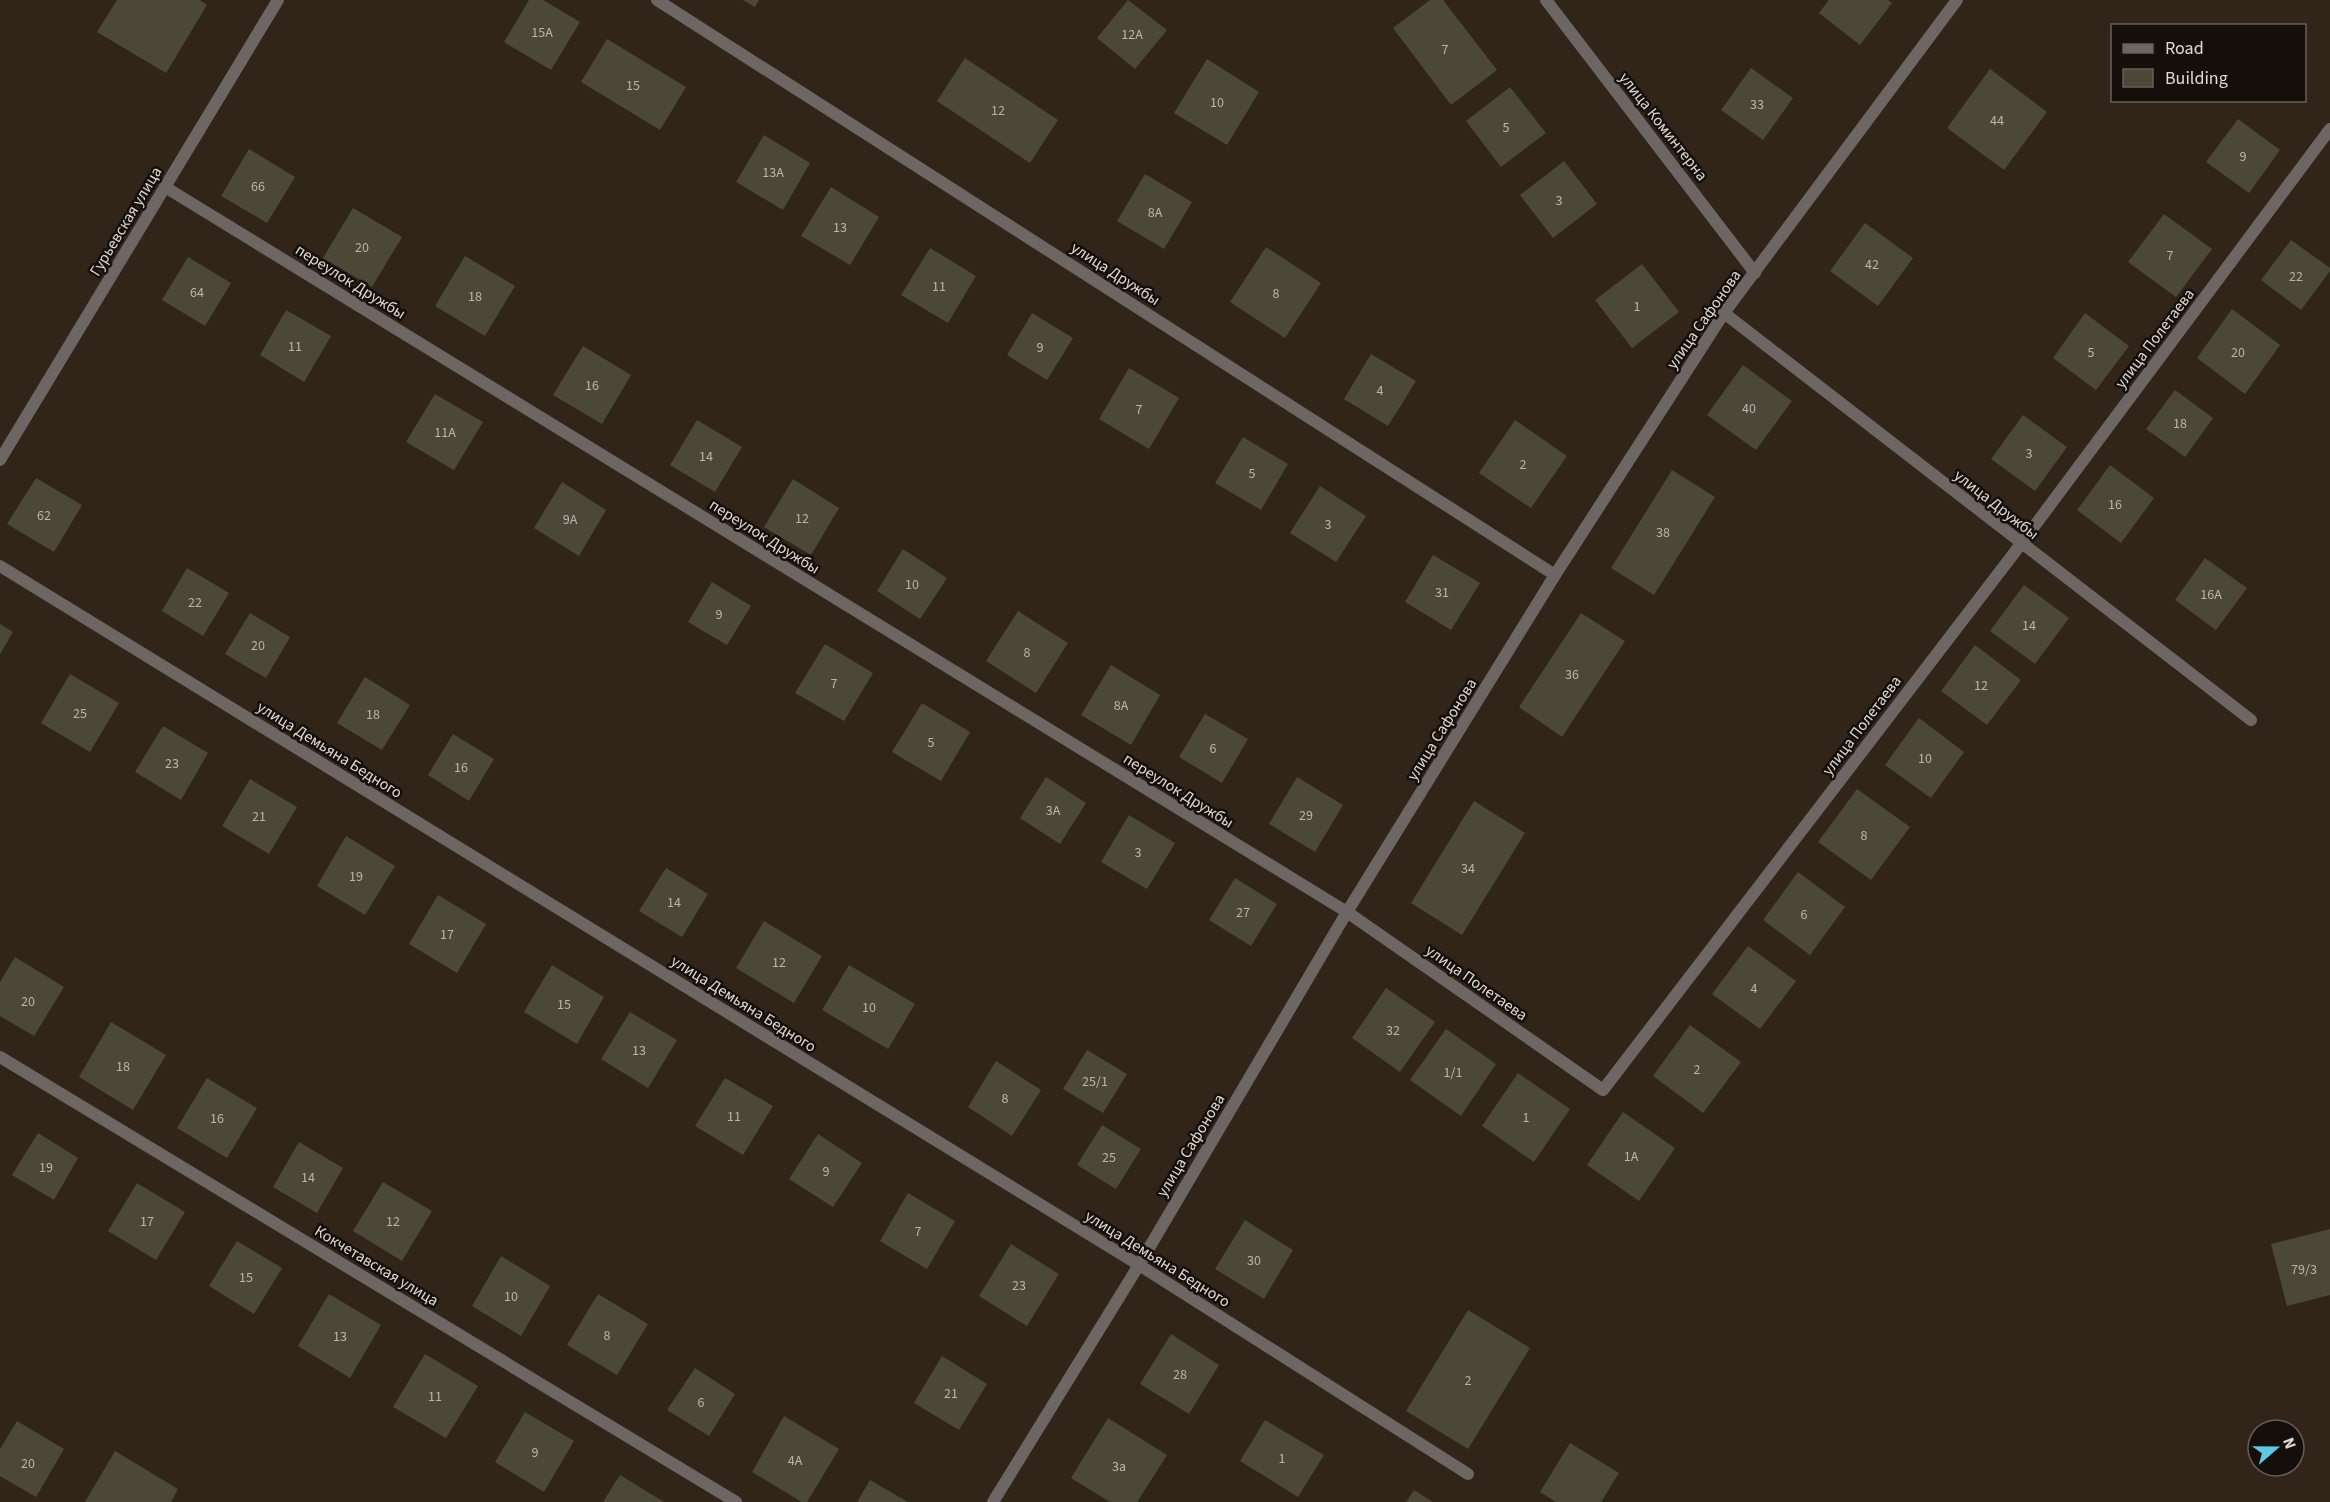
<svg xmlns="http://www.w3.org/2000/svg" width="2330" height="1502" font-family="'Source Sans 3',sans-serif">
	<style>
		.building { fill: #4b4838 }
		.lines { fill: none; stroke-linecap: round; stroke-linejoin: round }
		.street { stroke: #6e6663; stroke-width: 12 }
		.labels { text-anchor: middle; stroke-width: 5; stroke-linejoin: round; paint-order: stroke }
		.number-label { font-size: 14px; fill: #bbb4ab }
		.street-label { font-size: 16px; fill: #e0d8d1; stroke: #140f0a }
	</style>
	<rect width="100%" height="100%" fill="#31251a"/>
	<g class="building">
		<path d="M117,0H200L207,5L166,73L97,32Z"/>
		<path d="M529,0H543L580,22L551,70L504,42Z"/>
		<path d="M743,0H759L755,7Z"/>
		<path d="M1128,0L1167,30L1135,69L1097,38Z"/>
		<path d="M1430,0H1443L1497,70L1451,105L1393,28Z"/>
		<path d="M1829,0H1888L1892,3L1860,45L1819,13Z"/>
		<path d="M607,39L686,87L660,130L581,82Z"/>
		<path d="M965,58L1058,120L1030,163L937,101Z"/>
		<path d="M1207,59L1259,92L1227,145L1174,113Z"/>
		<path d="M1751,68L1793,98L1763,140L1721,110Z"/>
		<path d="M1990,69L2047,112L2004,170L1947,128Z"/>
		<path d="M1510,87L1546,133L1501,167L1466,121Z"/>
		<path d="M2238,119L2280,150L2249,193L2206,162Z"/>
		<path d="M764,135L810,163L783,210L736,182Z"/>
		<path d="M249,149L295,177L267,223L221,196Z"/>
		<path d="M1564,161L1597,204L1553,238L1520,195Z"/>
		<path d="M1145,174L1192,202L1164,249L1117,221Z"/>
		<path d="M831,187L879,217L850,265L801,236Z"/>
		<path d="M353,208L402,237L372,287L323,258Z"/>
		<path d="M2164,214L2212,249L2176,297L2128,262Z"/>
		<path d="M1865,223L1913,258L1878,306L1830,271Z"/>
		<path d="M2291,240L2330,268V271L2301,310L2261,280Z"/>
		<path d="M1266,247L1321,283L1285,338L1230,302Z"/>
		<path d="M930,248L976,276L948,323L901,295Z"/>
		<path d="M465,256L515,286L485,336L435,306Z"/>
		<path d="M188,257L231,283L205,326L162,300Z"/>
		<path d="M1642,264L1679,312L1632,348L1595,300Z"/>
		<path d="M2232,309L2280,345L2245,394L2197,358Z"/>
		<path d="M286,310L331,336L304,382L260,355Z"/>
		<path d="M1032,313L1073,338L1047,380L1007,355Z"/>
		<path d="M2085,313L2129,346L2096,390L2053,358Z"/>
		<path d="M583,346L631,375L602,424L553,395Z"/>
		<path d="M1371,354L1416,381L1388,426L1344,399Z"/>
		<path d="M1743,365L1792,401L1756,450L1707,415Z"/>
		<path d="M1129,368L1179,398L1149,449L1099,419Z"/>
		<path d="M2175,390L2213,418L2185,457L2146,429Z"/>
		<path d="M435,394L483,422L454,470L406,442Z"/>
		<path d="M2023,415L2067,447L2035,491L1991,459Z"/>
		<path d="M697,420L742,447L715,492L670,465Z"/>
		<path d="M1515,420L1567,456L1531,508L1479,473Z"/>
		<path d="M1243,437L1288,464L1261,510L1215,483Z"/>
		<path d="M2110,465L2154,498L2121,543L2077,510Z"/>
		<path d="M1672,470L1715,497L1654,595L1611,568Z"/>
		<path d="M36,478L82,505L54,552L7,524Z"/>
		<path d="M793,479L839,508L811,555L764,527Z"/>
		<path d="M562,482L606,510L579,556L534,528Z"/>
		<path d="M1320,486L1366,516L1336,562L1290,533Z"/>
		<path d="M903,549L947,578L920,619L877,591Z"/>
		<path d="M1433,555L1480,583L1451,630L1405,602Z"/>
		<path d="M2205,558L2247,588L2216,630L2175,600Z"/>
		<path d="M187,568L229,593L203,636L162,611Z"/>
		<path d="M712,582L751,606L727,645L688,622Z"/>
		<path d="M2024,585L2069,618L2035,664L1990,631Z"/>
		<path d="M1018,611L1068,643L1036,693L986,661Z"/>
		<path d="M250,613L290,637L266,678L225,654Z"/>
		<path d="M1581,613L1625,641L1562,737L1519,707Z"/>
		<path d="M0,624L13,632L0,654Z"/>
		<path d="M825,644L873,673L844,721L795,693Z"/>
		<path d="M1975,645L2021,680L1987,725L1941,691Z"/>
		<path d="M1111,665L1160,695L1131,745L1081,715Z"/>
		<path d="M70,674L119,703L90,752L41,723Z"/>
		<path d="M365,677L410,705L382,750L337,723Z"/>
		<path d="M922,703L970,732L941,781L892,752Z"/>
		<path d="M1205,714L1248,739L1222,783L1179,757Z"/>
		<path d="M1919,718L1964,752L1931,798L1885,765Z"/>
		<path d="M163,726L208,753L181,800L135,772Z"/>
		<path d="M453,734L494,759L469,801L428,775Z"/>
		<path d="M1046,777L1086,803L1060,844L1020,818Z"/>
		<path d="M1297,777L1343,805L1315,852L1269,824Z"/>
		<path d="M250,779L297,807L269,854L222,826Z"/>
		<path d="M1857,789L1910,827L1871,880L1818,842Z"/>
		<path d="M1474,801L1525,833L1462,935L1411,903Z"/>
		<path d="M1129,815L1175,843L1147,889L1101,862Z"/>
		<path d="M346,836L395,866L365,915L317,886Z"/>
		<path d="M666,868L708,894L682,937L639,911Z"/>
		<path d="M1798,872L1845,907L1810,955L1763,920Z"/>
		<path d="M1235,878L1277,904L1251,946L1209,920Z"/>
		<path d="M438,895L486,924L457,973L409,944Z"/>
		<path d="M764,921L822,956L794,1003L736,968Z"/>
		<path d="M1748,946L1796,981L1760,1029L1712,994Z"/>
		<path d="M15,957L64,987L34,1036L0,1016V982Z"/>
		<path d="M552,965L604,997L577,1044L524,1012Z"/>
		<path d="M849,965L915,1004L888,1049L822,1010Z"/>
		<path d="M1386,988L1435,1022L1400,1072L1352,1038Z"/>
		<path d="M630,1012L677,1040L648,1088L601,1059Z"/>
		<path d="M111,1022L166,1055L133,1110L79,1077Z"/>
		<path d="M1690,1025L1741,1062L1703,1113L1653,1076Z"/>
		<path d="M1446,1029L1496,1064L1461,1116L1410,1080Z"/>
		<path d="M1087,1050L1127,1074L1103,1113L1063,1089Z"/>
		<path d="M996,1061L1041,1090L1012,1136L968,1107Z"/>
		<path d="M1518,1073L1570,1109L1534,1162L1482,1126Z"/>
		<path d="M207,1078L257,1108L227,1158L177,1128Z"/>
		<path d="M725,1078L773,1106L743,1155L695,1126Z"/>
		<path d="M1623,1112L1675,1148L1639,1201L1587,1165Z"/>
		<path d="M1102,1125L1141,1149L1116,1189L1077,1165Z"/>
		<path d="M38,1133L78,1158L54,1200L12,1175Z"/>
		<path d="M818,1134L862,1163L833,1207L789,1179Z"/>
		<path d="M299,1142L343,1168L317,1213L273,1187Z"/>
		<path d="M383,1182L432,1211L402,1261L353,1231Z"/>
		<path d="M137,1183L185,1212L156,1260L108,1231Z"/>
		<path d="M908,1193L955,1221L927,1269L880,1241Z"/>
		<path d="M1245,1220L1293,1250L1264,1299L1215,1269Z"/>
		<path d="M2330,1229V1295L2287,1306L2271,1244Z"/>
		<path d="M237,1241L282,1268L254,1314L209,1286Z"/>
		<path d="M1011,1244L1059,1274L1027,1326L979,1296Z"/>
		<path d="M501,1256L550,1286L521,1336L472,1306Z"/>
		<path d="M329,1294L381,1325L350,1378L298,1346Z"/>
		<path d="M598,1294L648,1324L617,1375L567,1345Z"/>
		<path d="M1468,1310L1530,1348L1468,1449L1406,1411Z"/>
		<path d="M1171,1334L1219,1365L1189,1414L1140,1384Z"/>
		<path d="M425,1354L478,1386L446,1438L393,1407Z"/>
		<path d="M942,1356L987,1384L959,1430L914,1403Z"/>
		<path d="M695,1368L735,1394L709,1436L667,1410Z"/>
		<path d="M525,1412L574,1441L544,1492L495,1462Z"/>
		<path d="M784,1416L839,1449L807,1502H802L752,1472Z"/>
		<path d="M1108,1418L1167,1455L1137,1502H1110L1071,1478Z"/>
		<path d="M1265,1420L1324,1455L1298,1497L1240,1461Z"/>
		<path d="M17,1421L64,1449L36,1497L0,1476V1449Z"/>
		<path d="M1570,1443L1619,1473L1601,1502H1556L1540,1492Z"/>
		<path d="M115,1451L178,1489L171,1502H85Z"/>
		<path d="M620,1475L664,1502H603Z"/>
		<path d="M870,1480L908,1502H857Z"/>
		<path d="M1414,1490L1433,1502H1406Z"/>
	</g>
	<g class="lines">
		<g class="street">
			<path d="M657,0L1555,575"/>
			<path d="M1546,0L1755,273"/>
			<path d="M165,187L1347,912L1603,1090L2021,544L2330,129"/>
			<path d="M1724,313L2251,720"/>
			<path d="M0,460L278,0"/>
			<path d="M0,566L1139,1265L1468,1474"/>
			<path d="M0,1057L736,1502"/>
			<path d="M993,1502L1139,1265L1347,912L1555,575L1724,313L1957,0"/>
		</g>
	</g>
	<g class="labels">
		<g class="number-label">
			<text x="542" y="37">15А</text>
			<text x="1132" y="39">12А</text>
			<text x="1445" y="54">7</text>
			<text x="633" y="90">15</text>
			<text x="1217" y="107">10</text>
			<text x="1757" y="109">33</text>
			<text x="998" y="115">12</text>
			<text x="1997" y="125">44</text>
			<text x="1506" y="132">5</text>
			<text x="2243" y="161">9</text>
			<text x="773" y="177">13А</text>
			<text x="258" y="191">66</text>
			<text x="1559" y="205">3</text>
			<text x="1155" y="217">8А</text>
			<text x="840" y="232">13</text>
			<text x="362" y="252">20</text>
			<text x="2170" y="260">7</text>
			<text x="1872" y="269">42</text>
			<text x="2296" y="281">22</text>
			<text x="939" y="291">11</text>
			<text x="197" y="297">64</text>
			<text x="1276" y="298">8</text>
			<text x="475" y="301">18</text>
			<text x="1637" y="311">1</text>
			<text x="295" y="351">11</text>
			<text x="1040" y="352">9</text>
			<text x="2091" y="357">5</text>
			<text x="2238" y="357">20</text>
			<text x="592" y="390">16</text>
			<text x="1380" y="395">4</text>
			<text x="1749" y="413">40</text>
			<text x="1139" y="414">7</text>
			<text x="2180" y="428">18</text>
			<text x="445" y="437">11А</text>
			<text x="2029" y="458">3</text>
			<text x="706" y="461">14</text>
			<text x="1523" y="469">2</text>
			<text x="1252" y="478">5</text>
			<text x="2115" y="509">16</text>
			<text x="44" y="520">62</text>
			<text x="802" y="523">12</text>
			<text x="570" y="524">9А</text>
			<text x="1328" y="529">3</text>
			<text x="1663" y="537">38</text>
			<text x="912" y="589">10</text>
			<text x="1442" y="597">31</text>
			<text x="2211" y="599">16А</text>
			<text x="195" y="607">22</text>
			<text x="719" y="619">9</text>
			<text x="2029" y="630">14</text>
			<text x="258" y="650">20</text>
			<text x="1027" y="657">8</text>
			<text x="1572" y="679">36</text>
			<text x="834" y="688">7</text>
			<text x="1981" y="690">12</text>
			<text x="1121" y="710">8А</text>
			<text x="80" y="718">25</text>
			<text x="373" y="719">18</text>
			<text x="931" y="747">5</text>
			<text x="1213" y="753">6</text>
			<text x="1925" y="763">10</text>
			<text x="172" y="768">23</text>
			<text x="461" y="772">16</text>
			<text x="1053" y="815">3А</text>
			<text x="1306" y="820">29</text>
			<text x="259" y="821">21</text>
			<text x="1864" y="840">8</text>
			<text x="1138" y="857">3</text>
			<text x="1468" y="873">34</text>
			<text x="356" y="881">19</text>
			<text x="674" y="907">14</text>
			<text x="1243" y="917">27</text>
			<text x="1804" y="919">6</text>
			<text x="447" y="939">17</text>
			<text x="779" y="967">12</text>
			<text x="1754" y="993">4</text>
			<text x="28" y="1006">20</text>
			<text x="564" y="1009">15</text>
			<text x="869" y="1012">10</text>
			<text x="1393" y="1035">32</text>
			<text x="639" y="1055">13</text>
			<text x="123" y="1071">18</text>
			<text x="1697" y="1074">2</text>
			<text x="1453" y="1077">1/1</text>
			<text x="1095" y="1086">25/1</text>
			<text x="1005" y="1103">8</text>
			<text x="734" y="1121">11</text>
			<text x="1526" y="1122">1</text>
			<text x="217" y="1123">16</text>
			<text x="1631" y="1161">1А</text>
			<text x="1109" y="1162">25</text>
			<text x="46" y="1172">19</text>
			<text x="826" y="1176">9</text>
			<text x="308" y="1182">14</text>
			<text x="147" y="1226">17</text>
			<text x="393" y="1226">12</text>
			<text x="918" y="1236">7</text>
			<text x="1254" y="1265">30</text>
			<text x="2304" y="1274">79/3</text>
			<text x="246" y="1282">15</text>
			<text x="1019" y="1290">23</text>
			<text x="511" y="1301">10</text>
			<text x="607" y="1340">8</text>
			<text x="340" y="1341">13</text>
			<text x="1180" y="1379">28</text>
			<text x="1468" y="1385">2</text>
			<text x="951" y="1398">21</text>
			<text x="435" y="1401">11</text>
			<text x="701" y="1407">6</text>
			<text x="535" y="1457">9</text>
			<text x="1282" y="1463">1</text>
			<text x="795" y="1465">4А</text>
			<text x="28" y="1468">20</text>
			<text x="1119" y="1471">3а</text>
		</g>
		<g class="street-label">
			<text transform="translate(1664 126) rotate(52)" y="6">улица Коминтерна</text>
			<text transform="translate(125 221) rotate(-59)" y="6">Гурьевская улица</text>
			<text transform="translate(1116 273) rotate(33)" y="6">улица Дружбы</text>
			<text transform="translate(351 281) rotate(32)" y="6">переулок Дружбы</text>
			<text transform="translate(1703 319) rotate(-55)" y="6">улица Сафонова</text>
			<text transform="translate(2154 338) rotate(-53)" y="6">улица Полетаева</text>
			<text transform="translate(1997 504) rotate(38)" y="6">улица Дружбы</text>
			<text transform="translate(765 536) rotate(32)" y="6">переулок Дружбы</text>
			<text transform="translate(1861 725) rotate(-53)" y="6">улица Полетаева</text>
			<text transform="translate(1441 729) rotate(-58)" y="6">улица Сафонова</text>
			<text transform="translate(330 749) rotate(32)" y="6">улица Демьяна Бедного</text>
			<text transform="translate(1179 790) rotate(32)" y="6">переулок Дружбы</text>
			<text transform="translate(1477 982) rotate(35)" y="6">улица Полетаева</text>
			<text transform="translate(744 1003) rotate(32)" y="6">улица Демьяна Бедного</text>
			<text transform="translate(1190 1145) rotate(-59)" y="6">улица Сафонова</text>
			<text transform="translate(1158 1258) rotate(32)" y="6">улица Демьяна Бедного</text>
			<text transform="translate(377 1265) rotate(31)" y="6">Кокчетавская улица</text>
		</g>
	</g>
	<rect x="2111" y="24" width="195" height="78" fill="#140f0a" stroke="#665f5a" stroke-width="1.5"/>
	<rect x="2123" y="44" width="30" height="9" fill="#6e6663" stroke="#665f5a" stroke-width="1.5"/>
	<text x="2165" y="54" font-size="18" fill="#e0d8d1">Road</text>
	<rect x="2123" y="69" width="30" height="18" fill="#4b4838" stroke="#665f5a" stroke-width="1.5"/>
	<text x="2165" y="84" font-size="18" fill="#e0d8d1">Building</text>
	<g transform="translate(2276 1448) rotate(70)"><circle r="28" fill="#140f0a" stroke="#665f5a" stroke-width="1.5"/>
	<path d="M0-4.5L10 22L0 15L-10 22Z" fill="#5bc8e6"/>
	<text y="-9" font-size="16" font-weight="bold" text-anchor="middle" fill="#e0d8d1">N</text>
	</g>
</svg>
